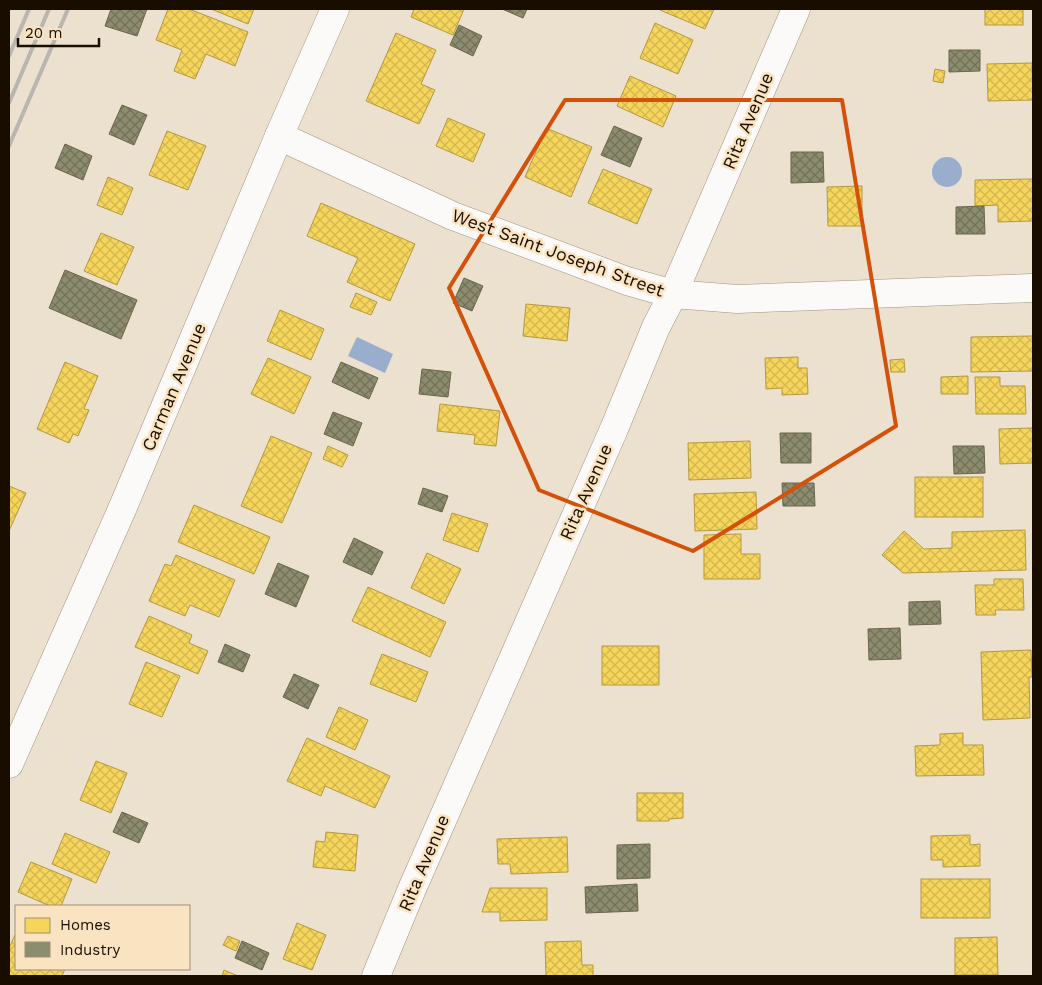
<svg xmlns="http://www.w3.org/2000/svg" width="1042" height="985" font-family="'Work Sans',sans-serif">
	<style>
		.water { fill: #99aecd }
		.homes { fill: url(#homes-cross-hatch); stroke: #b49940 }
		.industry { fill: url(#industry-cross-hatch); stroke: #6a664d }
		.lines { fill: none; stroke-linecap: round; stroke-linejoin: round }
		.street-casing { stroke: #a09480; stroke-width: 29 }
		.street { stroke: #fcfaf8; stroke-width: 28 }
		.rail { stroke: #b9b6b0; stroke-width: 4 }
		.marked { fill: none; stroke: #d3510b; stroke-width: 4; stroke-linejoin: round }
		.labels { text-anchor: middle; stroke-width: 5; stroke-linejoin: round; paint-order: stroke }
		.street-label { font-size: 18px; fill: #190d00; stroke: #f9e3c1 }
	</style>
	<defs>
		<pattern id="homes-cross-hatch" width="8" height="8" patternUnits="userSpaceOnUse" patternTransform="scale(1.25)"><rect width="8" height="8" fill="#f6d55c"/><path d="M0 0l8 8M0 8l8-8" fill="none" stroke="#d2b64e"/></pattern>
		<pattern id="industry-cross-hatch" width="8" height="8" patternUnits="userSpaceOnUse" patternTransform="scale(1.25)"><rect width="8" height="8" fill="#8c8c6e"/><path d="M0 0l8 8M0 8l8-8" fill="none" stroke="#727158"/></pattern>
	</defs>
	<rect width="100%" height="100%" fill="#ece0ce"/>
	<g class="water">
		<circle cx="947" cy="172" r="15"/>
		<path d="M357,337L393,354L385,373L348,356Z"/>
	</g>
	<g class="homes">
		<path d="M168,9H189L248,32L235,66L206,54L195,79L174,71L182,50L156,40Z"/>
		<path d="M211,9H254L248,24Z"/>
		<path d="M414,9H464L453,35L411,17Z"/>
		<path d="M661,9H714L705,29L660,10Z"/>
		<rect x="985" y="9" width="38" height="16"/>
		<path d="M655,23L693,40L678,74L640,58Z"/>
		<path d="M396,33L436,50L421,84L435,90L419,124L366,101Z"/>
		<path d="M1032,63L1033,100L988,101L987,64Z"/>
		<path d="M935,69L945,71L943,83L933,81Z"/>
		<path d="M630,76L676,96L663,127L617,106Z"/>
		<path d="M448,118L485,134L473,162L436,146Z"/>
		<path d="M546,128L592,147L571,197L525,177Z"/>
		<path d="M167,131L206,146L188,190L149,175Z"/>
		<path d="M603,169L652,189L637,224L588,203Z"/>
		<path d="M108,177L133,188L122,215L97,205Z"/>
		<path d="M1033,179V221L998,222V205L975,206V180Z"/>
		<path d="M862,186V226H828L827,187Z"/>
		<path d="M321,203L415,244L390,301L347,282L358,258L307,236Z"/>
		<path d="M101,233L134,247L117,285L84,271Z"/>
		<path d="M356,293L377,302L371,315L350,307Z"/>
		<path d="M526,304L570,308L567,341L523,336Z"/>
		<path d="M280,310L324,329L311,360L267,341Z"/>
		<path d="M1033,336V371L971,372V337Z"/>
		<path d="M798,357V368H807L808,394L782,395V388L766,389L765,358Z"/>
		<path d="M268,358L311,377L294,414L251,394Z"/>
		<path d="M904,359L905,372H891L890,360Z"/>
		<path d="M65,362L98,376L84,409L89,410L78,436L73,434L69,443L37,429Z"/>
		<path d="M968,376V394H941V377Z"/>
		<path d="M975,377H1000V386H1025L1026,414H976Z"/>
		<path d="M440,404L500,411L496,446L474,444L475,435L437,431Z"/>
		<path d="M1033,428V463L1000,464L999,429Z"/>
		<path d="M271,436L312,453L282,523L241,506Z"/>
		<path d="M750,441L751,478L689,480L688,443Z"/>
		<path d="M328,446L348,455L342,467L323,459Z"/>
		<rect x="915" y="477" width="68" height="40"/>
		<path d="M9,486L26,493L9,531Z"/>
		<path d="M756,492L757,529L695,531L694,494Z"/>
		<path d="M194,505L270,537L254,574L178,542Z"/>
		<path d="M452,513L488,524L478,552L443,540Z"/>
		<path d="M1025,530L1026,570L903,573L882,555L904,531L924,549L952,548V532Z"/>
		<path d="M741,534V554H760V579H704V535Z"/>
		<path d="M427,553L461,569L444,604L411,588Z"/>
		<path d="M176,555L235,580L219,617L190,605L185,616L149,601L165,564L171,566Z"/>
		<path d="M994,579H1023L1024,610H995L996,615H976L975,585H994Z"/>
		<path d="M368,587L446,622L430,657L352,621Z"/>
		<path d="M149,616L192,635L189,643L208,651L198,674L135,647Z"/>
		<rect x="602" y="646" width="57" height="39"/>
		<path d="M1031,650L1032,677H1029L1030,718L983,720L981,652Z"/>
		<path d="M382,654L428,672L416,702L370,684Z"/>
		<path d="M146,662L180,676L162,717L129,704Z"/>
		<path d="M339,707L368,720L355,750L326,737Z"/>
		<path d="M963,733V745H983L984,775L916,776L915,746L940,745V734Z"/>
		<path d="M307,738L390,776L375,808L325,786L321,796L287,781Z"/>
		<path d="M96,761L127,773L111,813L80,800Z"/>
		<path d="M637,793H683V818L669,819V821H637Z"/>
		<path d="M326,832L358,835L355,871L313,867L316,841L325,842Z"/>
		<path d="M65,833L110,852L96,883L52,864Z"/>
		<path d="M970,835V845L980,844V866L943,867V860H931V836Z"/>
		<path d="M567,837L568,872L511,874L510,864H498L497,839Z"/>
		<path d="M31,862L72,879L61,906H50L18,892Z"/>
		<rect x="921" y="879" width="69" height="39"/>
		<path d="M490,888H547V920L500,921V912H482Z"/>
		<path d="M297,923L326,935L312,970L283,959Z"/>
		<path d="M15,935L16,936V969H65L62,976H9V948Z"/>
		<path d="M228,936L240,941L236,951L223,945Z"/>
		<path d="M997,937L998,975H955V938Z"/>
		<path d="M581,941L582,965H593V976H546L545,942Z"/>
		<path d="M224,970L238,976H222Z"/>
	</g>
	<g class="industry">
		<path d="M111,9H147L137,36L105,26Z"/>
		<path d="M502,9H527L523,18Z"/>
		<path d="M459,25L482,36L473,56L450,45Z"/>
		<path d="M949,50H980V71L949,72Z"/>
		<path d="M122,105L147,115L134,145L109,134Z"/>
		<path d="M614,126L642,138L630,167L601,155Z"/>
		<path d="M65,144L92,156L83,180L55,168Z"/>
		<path d="M791,152H823L824,182L791,183Z"/>
		<path d="M984,206L985,234H956V207Z"/>
		<path d="M65,270L137,300L121,339L49,308Z"/>
		<path d="M464,278L483,286L472,311L453,303Z"/>
		<path d="M341,362L378,378L369,399L332,382Z"/>
		<path d="M422,369L451,372L448,397L419,394Z"/>
		<path d="M333,412L362,423L353,446L324,434Z"/>
		<path d="M780,433H811V463H781Z"/>
		<path d="M953,446H984L985,473L954,474Z"/>
		<path d="M782,483H814L815,506H783Z"/>
		<path d="M423,488L448,496L442,512L418,504Z"/>
		<path d="M354,538L383,552L372,575L343,562Z"/>
		<path d="M278,563L309,576L296,607L265,594Z"/>
		<path d="M940,601L941,624L909,625V602Z"/>
		<path d="M900,628L901,659L869,660L868,629Z"/>
		<path d="M225,644L250,655L243,672L218,662Z"/>
		<path d="M294,674L319,685L308,709L283,697Z"/>
		<path d="M122,812L148,823L139,843L113,832Z"/>
		<path d="M650,844V878L617,879V845Z"/>
		<path d="M637,884L638,911L586,913L585,887Z"/>
		<path d="M242,941L269,953L262,970L235,958Z"/>
	</g>
	<g class="lines">
		<g class="street-casing">
			<g id="street">
				<path d="M279,136L453,216L627,281L673,294L737,299L1033,288"/>
				<path d="M9,764L123,507L279,136L335,9"/>
				<path d="M376,976L412,889L614,429L656,327L673,294L796,9"/>
			</g>
		</g>
		<use href="#street" class="street"/>
		<g class="rail">
			<path d="M9,56L29,9"/>
			<path d="M9,103L49,9"/>
			<path d="M9,146L68,9"/>
		</g>
	</g>
	<path class="marked" d="M565,100H842L896,426L693,551L539,490L449,288Z"/>
	<g class="labels">
		<g class="street-label">
			<text transform="translate(748 121) rotate(-67)" y="6">Rita Avenue</text>
			<text transform="translate(558 253) rotate(20)" y="6">West Saint Joseph Street</text>
			<text transform="translate(174 387) rotate(-67)" y="6">Carman Avenue</text>
			<text transform="translate(586 492) rotate(-66)" y="6">Rita Avenue</text>
			<text transform="translate(424 863) rotate(-67)" y="6">Rita Avenue</text>
		</g>
	</g>
	<rect width="1042" height="985" fill="none" stroke="#190d00" stroke-width="20"/>
	<rect x="15" y="905" width="175" height="65" fill="#f9e3c1" stroke="#9f8d74"/>
	<rect x="25" y="918" width="25" height="15" fill="#f6d55c" stroke="#9f8d74"/>
	<text x="60" y="930" font-size="15" fill="#190d00">Homes</text>
	<rect x="25" y="942" width="25" height="15" fill="#8c8c6e" stroke="#9f8d74"/>
	<text x="60" y="955" font-size="15" fill="#190d00">Industry</text>
	<path d="M18 38v8h81v-8" fill="none" stroke="#190d00" stroke-width="2.5"/>
	<text x="25" y="38" font-size="15" fill="#190d00" stroke="#f9e3c1" stroke-width="4" paint-order="stroke">20 m</text>
</svg>
